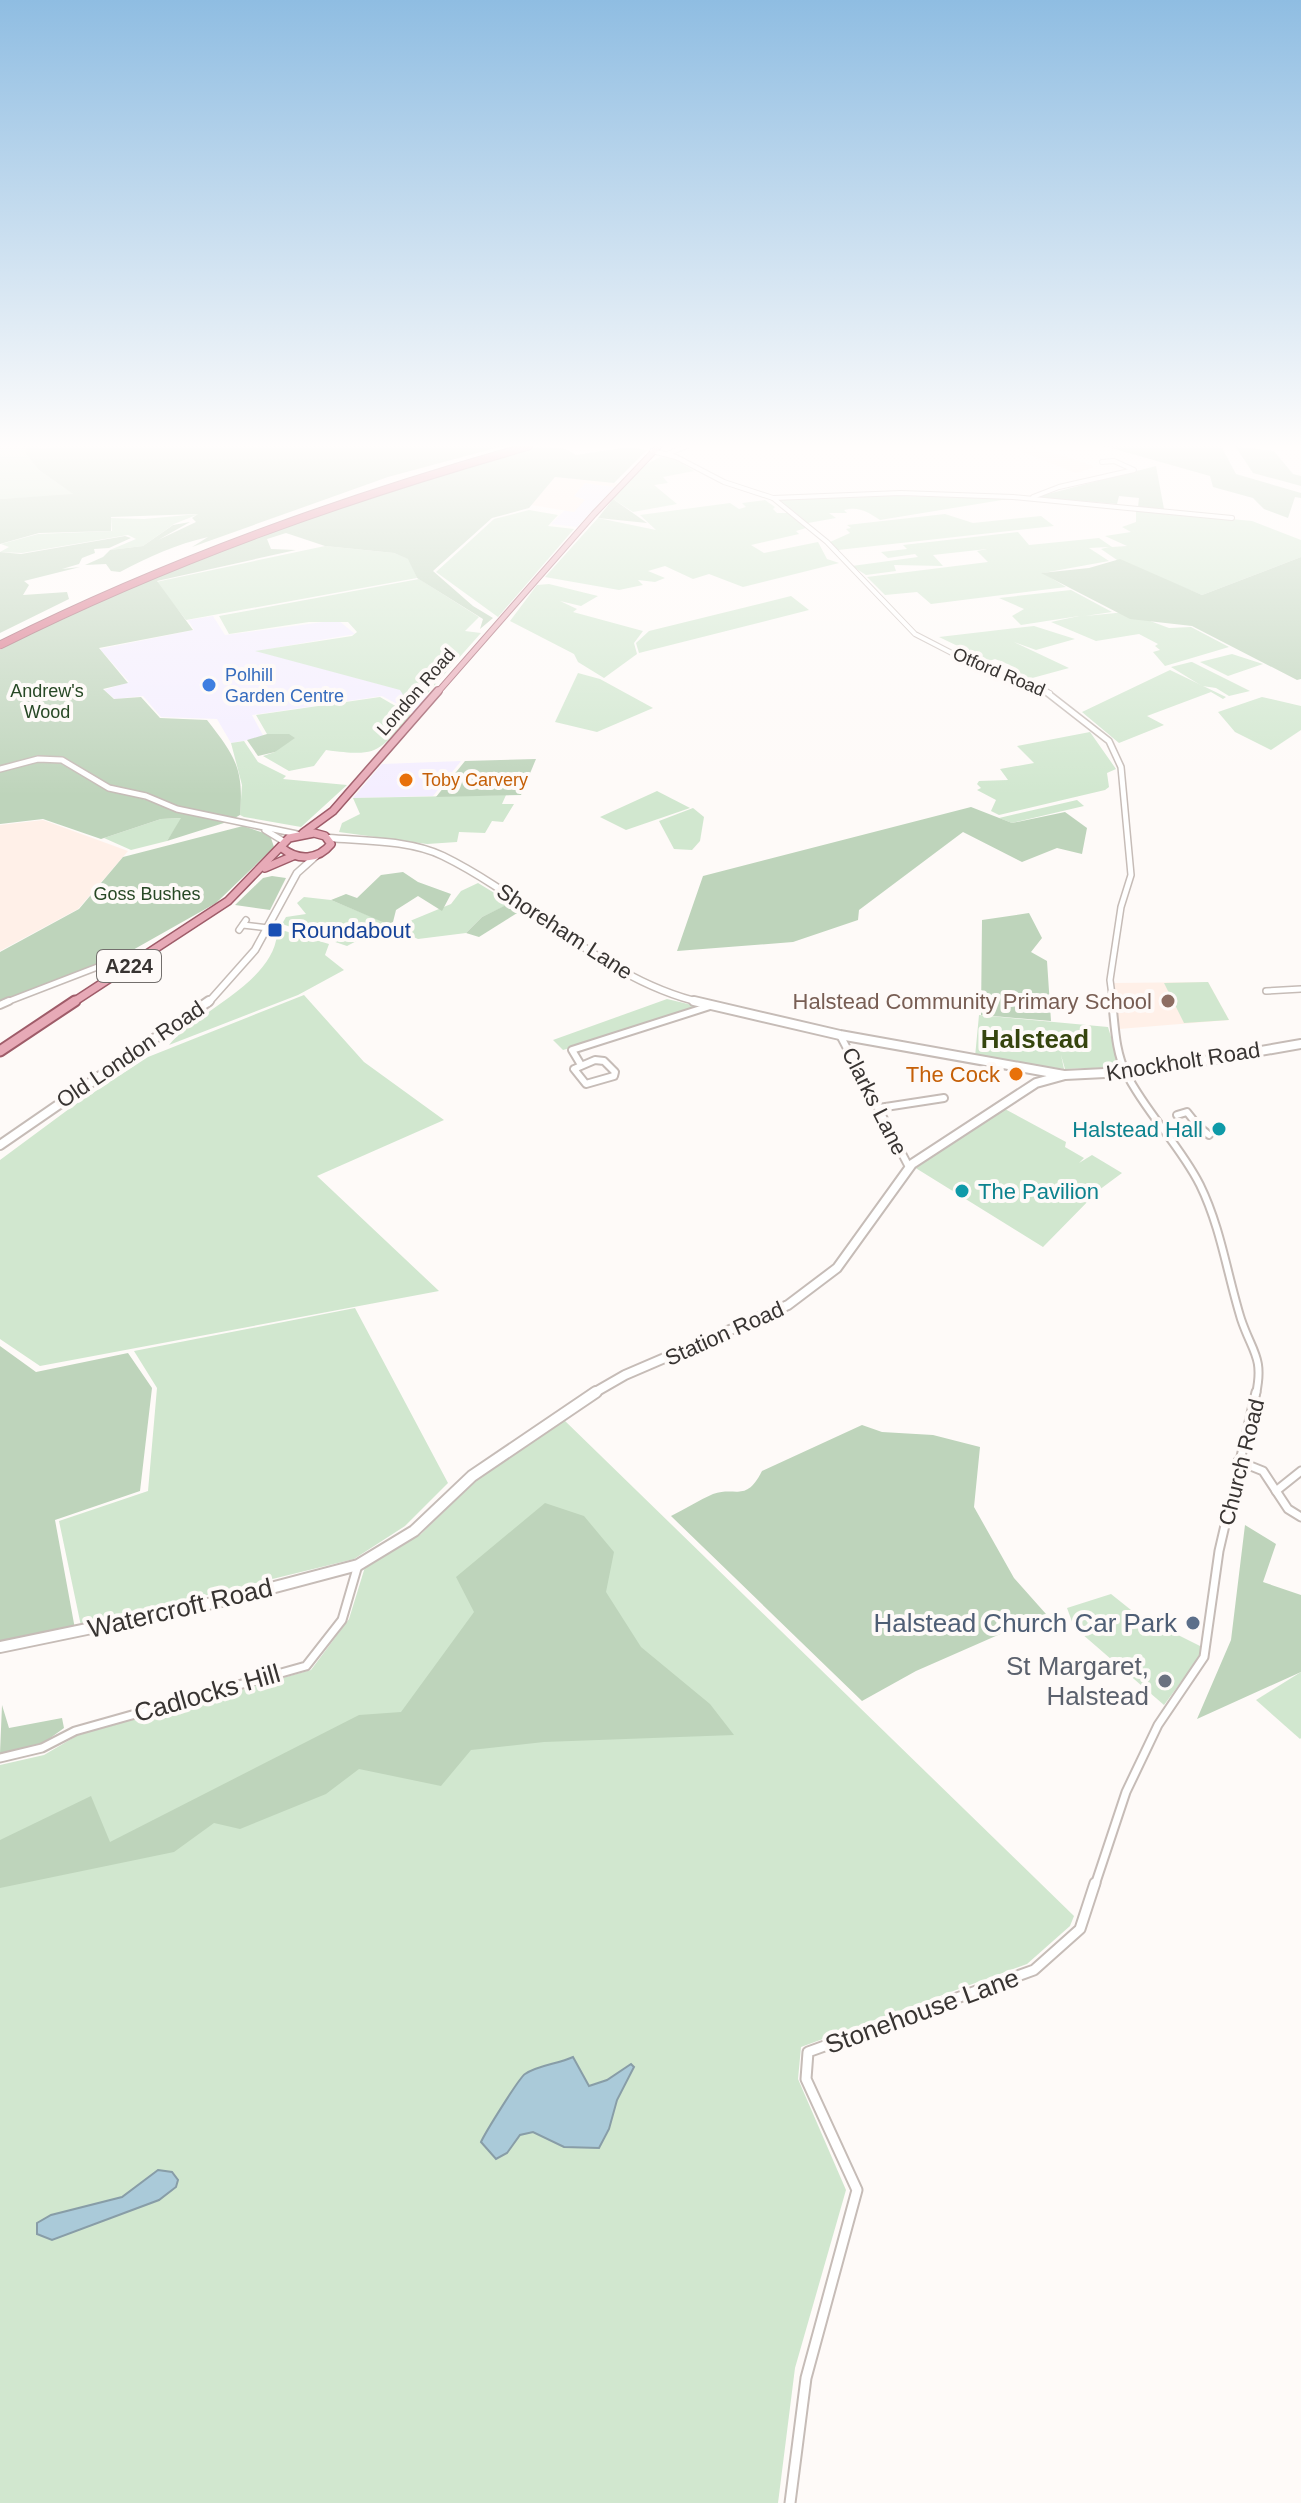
<svg xmlns="http://www.w3.org/2000/svg" width="1301" height="2503" font-family="Arial,sans-serif">
	<style>
		.commercial { fill: #f4eeff }
		.built { fill: #fff0e8 }
		.green { fill: #d1e7cf }
		.forest { fill: #bed4bb }
		.water { fill: #aacad9; stroke: #889da7; stroke-width: 2 }
		.lines { fill: none; stroke-linecap: round; stroke-linejoin: round }
		.street-far4-casing { stroke: #c6bcb7; stroke-width: 6 }
		.street-far3-casing { stroke: #c6bcb7; stroke-width: 8 }
		.street-far2-casing { stroke: #c6bcb7; stroke-width: 10 }
		.street-far1-casing { stroke: #c6bcb7; stroke-width: 11 }
		.street-casing { stroke: #c6bcb7; stroke-width: 13 }
		.secondary-far2-casing { stroke: #c6bcb7; stroke-width: 9 }
		.secondary-far1-casing { stroke: #c6bcb7; stroke-width: 12 }
		.secondary-casing { stroke: #c6bcb7; stroke-width: 14 }
		.primary-far2-casing { stroke: #9f5c69; stroke-width: 7 }
		.primary-far1-casing { stroke: #9f5c69; stroke-width: 10 }
		.primary-casing { stroke: #9f5c69; stroke-width: 13 }
		.highway-casing { stroke: #9f5c69; stroke-width: 9 }
		.street-far4 { stroke: #fff; stroke-width: 4 }
		.street-far3 { stroke: #fff; stroke-width: 5 }
		.street-far2 { stroke: #fff; stroke-width: 6 }
		.street-far1 { stroke: #fff; stroke-width: 7 }
		.street { stroke: #fff; stroke-width: 9 }
		.secondary-far2 { stroke: #fff; stroke-width: 6 }
		.secondary-far1 { stroke: #fff; stroke-width: 8 }
		.secondary { stroke: #fff; stroke-width: 10 }
		.primary-far2 { stroke: #e7aab7; stroke-width: 5 }
		.primary-far1 { stroke: #e7aab7; stroke-width: 7 }
		.primary { stroke: #e7aab7; stroke-width: 9 }
		.highway { stroke: #d77287; stroke-width: 7 }
		.shop-dot { fill: #3f7fe0; stroke: #fefaf8; stroke-width: 3 }
		.food-dot { fill: #e8710a; stroke: #fefaf8; stroke-width: 3 }
		.transit-dot { fill: #1a4fb4; stroke: #fefaf8; stroke-width: 3 }
		.education-dot { fill: #8d6e63; stroke: #fefaf8; stroke-width: 3 }
		.culture-dot { fill: #0f9aa8; stroke: #fefaf8; stroke-width: 3 }
		.service-dot { fill: #5c6f8a; stroke: #fefaf8; stroke-width: 3 }
		.worship-dot { fill: #6b7280; stroke: #fefaf8; stroke-width: 3 }
		.labels { text-anchor: middle; stroke-width: 8; stroke-linejoin: round; paint-order: stroke }
		.far-street-label { font-size: 18px; fill: #383432; stroke: #fefaf8 }
		.far-shop-label { font-size: 18px; fill: #366cbe; stroke: #fefaf8; text-anchor: start }
		.far-park-label { font-size: 18px; fill: #274825; stroke: #fefaf8 }
		.far-food-label { font-size: 18px; fill: #c56008; stroke: #fefaf8; text-anchor: start }
		.shield { fill: #fefaf8; stroke: #736f6d; stroke-width: 2 }
		.shield-label { font-size: 20px; font-weight: bold; fill: #383432 }
		.transit-label { font-size: 22px; fill: #164399; stroke: #fefaf8; text-anchor: start }
		.street-label { font-size: 22px; fill: #383432; stroke: #fefaf8 }
		.education-label { font-size: 22px; fill: #785e54; stroke: #fefaf8; text-anchor: end }
		.food-label { font-size: 22px; fill: #c56008; stroke: #fefaf8; text-anchor: end }
		.culture-label { font-size: 22px; fill: #0d838f; stroke: #fefaf8; text-anchor: end }
		.quarter-label { font-size: 26px; font-weight: bold; fill: #36450e; stroke: #fefaf8 }
		.near-street-label { font-size: 26px; fill: #383432; stroke: #fefaf8 }
		.near-service-label { font-size: 26px; fill: #4e5e75; stroke: #fefaf8; text-anchor: end }
		.near-worship-label { font-size: 26px; fill: #5b616d; stroke: #fefaf8; text-anchor: end }
	</style>
	<rect width="100%" height="100%" fill="#fefaf8"/>
	<g class="commercial">
		<path d="M585,483L614,487L577,527L551,524L565,510L574,512L584,499L573,497Z"/>
		<path d="M213,616L225,635L338,620L355,634L257,651L401,690L405,698L431,695L414,713L382,696L252,715L264,737L231,743L217,719L161,717L143,696L115,699L104,690L129,682L100,649L194,630L188,620Z"/>
		<path d="M461,761L433,796L353,798L382,764Z"/>
	</g>
	<g class="built">
		<path d="M1032,446L1091,465L1093,468L1076,473L1015,449Z"/>
		<path d="M555,477L618,483L614,487L585,483L574,496L585,500L574,512L531,505Z"/>
		<path d="M43,820L128,851L78,909L0,951V825Z"/>
		<path d="M1208,982L1229,1020L1119,1029L1114,983Z"/>
	</g>
	<g class="green">
		<path d="M0,446H59L26,451L39,470L75,495L0,499Z"/>
		<path d="M660,457L675,459L694,471L663,477L668,483L654,485L677,504L633,512L613,499L640,468Z"/>
		<path d="M899,496L1008,499L880,520C868,512 859,506 844,510L847,513H829L836,518L808,523L780,500Z"/>
		<path d="M765,500L775,507L773,509L777,513H787L806,528L796,531L799,534L751,545L764,553L818,542L827,559L839,563L743,587L709,574L693,579L665,566L648,571L665,578L655,582L638,580L643,585L619,590L545,577L598,518L656,530L640,515L730,503L739,509L746,507L742,503Z"/>
		<path d="M529,510L558,515L548,526L574,529L498,617L436,572L494,519Z"/>
		<path d="M1136,510L1252,521L1301,540V557L1202,595L1117,560L1101,549L1109,547L1089,548L1109,561L1043,573L1066,587L931,604L917,592L885,595L867,577L988,562L977,551L987,549L933,555L943,566L894,565L896,571L866,575L852,566L918,557L915,554L888,558L881,552L907,549L903,545L1018,532L1029,545L1099,538L1112,547L1127,546L1105,536L1131,532L1122,527L1136,522Z"/>
		<path d="M199,514L174,524L143,546L110,550L136,539L128,535L22,553L0,552L9,547L1,544L38,534L112,531L111,518L144,519Z"/>
		<path d="M945,514L973,523L1041,516L1054,526L838,550L830,542L850,533L846,529L851,528L847,525Z"/>
		<path d="M325,546L394,553L409,559L417,578L186,620L156,582Z"/>
		<path d="M419,579L479,617L465,631L481,633L426,695L405,698L400,690L255,651L352,636L357,632L348,622H309L229,634L219,616Z"/>
		<path d="M549,584L598,596L581,606L560,601L577,609L573,612L643,631L634,643L637,654L604,678L578,662L574,654L510,621L537,585Z"/>
		<path d="M1071,590L1112,612L1085,616L1126,612L1169,628L1191,627L1229,647L1165,666L1153,652L1160,650L1155,646L1158,644L1139,634L1096,641L1051,622L1079,616L1021,625L1012,616L1024,609L999,598Z"/>
		<path d="M791,596L809,610L639,653L636,643L649,631Z"/>
		<path d="M1034,626L1075,639L1036,650L1014,642L1069,668L1025,680L1002,672L1010,665L995,659L989,661L939,637Z"/>
		<path d="M1232,654L1263,664L1228,676L1200,662Z"/>
		<path d="M1191,662H1192L1250,691L1229,696L1216,688L1202,686L1171,667Z"/>
		<path d="M1170,670L1226,697L1223,699L1211,692L1147,716L1164,725L1119,743L1082,712Z"/>
		<path d="M578,673L600,679L653,708L597,732L555,722Z"/>
		<path d="M380,697L411,715C377,753 379,757 326,750L314,766L289,771L263,756L275,752L288,734H267L256,715Z"/>
		<path d="M1262,697L1301,706V730L1271,750L1235,732L1218,712Z"/>
		<path d="M1090,732L1116,769L1107,773L1109,787L1105,790L999,815L991,811L996,800L977,790L981,788L977,784L979,781L1008,780L1000,769L1034,763L1017,746Z"/>
		<path d="M244,741L258,762L286,776L283,779L347,785L301,827L244,817L240,815L242,785L231,743Z"/>
		<path d="M657,791L690,808L626,830L600,817Z"/>
		<path d="M506,795L502,804H514L503,822L492,821L485,833L459,832L457,842L427,844L339,832L342,823L360,814L353,798Z"/>
		<path d="M1077,800L1084,806L1012,823L999,818Z"/>
		<path d="M693,808L704,817L700,841L692,850L674,849L659,821Z"/>
		<path d="M182,818L167,841L131,850L104,838L161,819Z"/>
		<path d="M478,883L511,903L482,917L466,933L418,939L393,928L451,904L461,891Z"/>
		<path d="M304,897L331,900L389,924L347,946L282,924L286,917L306,914L297,903Z"/>
		<path d="M285,931L329,944L325,955L344,970L298,995L169,1045C197,1011 273,983 277,934Z"/>
		<path d="M1208,982L1229,1020L1184,1023L1164,983Z"/>
		<path d="M304,995L364,1062L444,1120L317,1176L439,1291L40,1366L0,1339V1160L73,1106L148,1057Z"/>
		<path d="M667,999L705,1008L563,1050L553,1040Z"/>
		<path d="M979,1015L1108,1027L1120,1067L1065,1069L1061,1055L1064,1069L975,1057Z"/>
		<path d="M1003,1108L1066,1142L1065,1147L1084,1158L1079,1163L1092,1155L1122,1173L1099,1190L1043,1247L914,1167Z"/>
		<path d="M355,1308L448,1483L405,1526L354,1559L81,1626L59,1521L148,1491L157,1388L134,1351Z"/>
		<path d="M563,1419L1074,1916L1070,1926L1027,1964L801,2047L798,2079L846,2190L795,2368L778,2503H0V1765L44,1755L78,1735L311,1670L349,1619L365,1567L421,1534L479,1478Z"/>
		<path d="M1111,1594L1136,1614L1202,1647L1200,1656L1164,1705L1074,1627L1067,1608Z"/>
		<path d="M1301,1672V1738L1300,1739L1256,1700Z"/>
	</g>
	<g class="forest">
		<path d="M26,446H39V449L59,446H503L388,477L192,547L208,537C177,544 148,557 120,572L111,571L106,564L85,565L103,557L110,550L143,546L173,525L190,522L158,540L196,522L192,518L198,514L111,517V531L39,533L0,544V499L73,494L39,470L25,452Z"/>
		<path d="M540,446L566,449L576,455L628,447L647,450L614,483L555,477L529,508L492,518L433,571L473,606L493,618L480,629L483,619L417,578L408,559L394,553L325,546L286,533L267,539L271,549L296,550L157,581L193,630L99,648L128,683L103,689L114,699L141,697L160,718L207,720C235,756 244,768 240,815L233,819L179,808L112,786L57,758L0,768V650C170,558 354,498 540,446Z"/>
		<path d="M1104,446H1221L1236,474L1301,493V498L1295,497L1288,518L1264,509L1253,498L1213,487L1210,476Z"/>
		<path d="M1235,446L1274,451L1293,474L1301,476V486L1253,473Z"/>
		<path d="M1156,466L1164,509L1138,507L1139,498L1119,496L1117,504L1036,497Z"/>
		<path d="M613,499L647,523L598,518Z"/>
		<path d="M125,536L131,538L109,548L94,549L95,553L82,558L79,564L62,569L80,567L24,581L29,585L23,595L67,592L69,599L0,633V552L21,554Z"/>
		<path d="M1301,557V679L1297,680L1192,626L1130,619L1041,573L1089,568L1120,559L1202,595Z"/>
		<path d="M267,734H289L295,738L275,752L258,756L247,740Z"/>
		<path d="M536,759L521,795L436,797L465,761Z"/>
		<path d="M37,760L58,762L106,789L227,822L167,841L181,818L161,819L101,839L43,819L0,824V771Z"/>
		<path d="M971,807L1012,823L1065,812L1087,828L1082,854L1057,848L1022,862L963,832L859,910L858,920L793,942L677,951L703,876Z"/>
		<path d="M243,826L270,835L274,847L216,903L131,951L0,1003V952L79,909L123,857Z"/>
		<path d="M403,872L418,882L451,894L442,911L418,896L396,910L392,926L331,900L346,894L357,898L381,875Z"/>
		<path d="M272,876L286,878L270,910L235,905L263,878Z"/>
		<path d="M514,901L525,908L479,937L466,933L482,917Z"/>
		<path d="M1029,913L1042,938L1031,952L1047,961L1051,1021L981,1015L982,920Z"/>
		<path d="M0,1346L36,1372L128,1353L152,1388L140,1491L55,1520L75,1629L0,1642Z"/>
		<path d="M862,1425L882,1432L933,1435L980,1447L974,1507L1014,1578L1046,1614L916,1671L862,1701L671,1516C685,1509 699,1500 713,1494C736,1486 746,1503 762,1471Z"/>
		<path d="M545,1503L584,1516L614,1552L606,1592L641,1647L710,1704L734,1735L544,1742L471,1750L441,1786L359,1769L326,1794L240,1829L214,1823L174,1852L0,1888V1840L91,1796L110,1842L359,1715L401,1712L474,1612L456,1577Z"/>
		<path d="M1245,1525L1276,1544L1263,1582L1301,1595V1672L1197,1719L1231,1640Z"/>
		<path d="M2,1705L9,1728L62,1718L64,1728L42,1744L0,1753Z"/>
	</g>
	<g class="water">
		<path d="M573,2057L589,2086L607,2080L631,2064L634,2067L617,2100L609,2129L599,2148L564,2147L533,2132L520,2135L507,2153L496,2159L481,2142C485,2133 519,2078 525,2074C538,2065 558,2064 573,2057Z"/>
		<path d="M158,2170L172,2172L178,2180L176,2187L159,2200L52,2240L37,2234V2223L51,2215L122,2197Z"/>
	</g>
	<g class="lines">
		<g class="street-far4-casing">
			<g id="street-far4">
				<path d="M652,451L676,457L724,482L773,498L827,542L915,634L977,666L1050,693"/>
				<path d="M667,454L687,446"/>
				<path d="M1033,497L1059,487L1134,470L1114,461L1102,462"/>
				<path d="M773,498L901,493L1013,497L1232,518"/>
			</g>
		</g>
		<g class="street-far3-casing">
			<g id="street-far3">
				<path d="M1045,691L1109,741L1121,767L1131,875L1121,907L1110,980L1113,1003"/>
				<path d="M0,769L38,759L62,760L109,788L146,796L177,809L297,834"/>
				<path d="M265,830L283,841"/>
				<path d="M243,925L268,928"/>
				<path d="M239,930L246,920"/>
				<path d="M1266,991L1301,989"/>
				<path d="M4,1003L126,956L142,957"/>
			</g>
		</g>
		<g class="street-far2-casing">
			<g id="street-far2">
				<path d="M1112,1001C1115,1025 1115,1051 1126,1073C1146,1113 1180,1145 1200,1185C1221,1228 1227,1274 1241,1319C1252,1352 1264,1357 1256,1394"/>
				<path d="M0,1005L9,1001"/>
				<path d="M840,1035L909,1167"/>
				<path d="M595,1060L604,1061L615,1072L614,1076L586,1084L574,1069Z"/>
				<path d="M581,1065L572,1050L710,1006"/>
				<path d="M879,1108L944,1098"/>
				<path d="M1199,1127L1209,1135"/>
				<path d="M1167,1134L1199,1127L1187,1112L1177,1115"/>
			</g>
		</g>
		<g class="street-far1-casing">
			<g id="street-far1">
				<path d="M1238,1461L1263,1471L1288,1509L1301,1517"/>
				<path d="M1276,1491L1301,1471"/>
				<path d="M0,1758L42,1748L75,1731L306,1666L342,1620L358,1565"/>
				<path d="M1095,1885L1126,1792L1158,1725L1204,1657L1219,1551L1256,1392"/>
			</g>
		</g>
		<g class="street-casing">
			<path id="street" d="M790,2503L806,2378L857,2190L806,2079L808,2052L1034,1970L1080,1929L1095,1883"/>
		</g>
		<g class="secondary-far2-casing">
			<g id="secondary-far2">
				<path d="M329,838C365,841 410,840 443,856C533,900 604,981 703,1003"/>
				<path d="M208,1003L255,950L297,873L316,856"/>
			</g>
		</g>
		<g class="secondary-far1-casing">
			<g id="secondary-far1">
				<path d="M694,1001L840,1035L1064,1075"/>
				<path d="M0,1145L209,1001"/>
				<path d="M592,1394L625,1375L788,1305L837,1268L912,1164L1036,1083L1065,1075L1145,1071L1301,1044"/>
			</g>
		</g>
		<g class="secondary-casing">
			<path id="secondary" d="M0,1647L222,1601L358,1565L414,1531L472,1476L596,1392"/>
		</g>
		<g class="primary-far2-casing">
			<path id="primary-far2" d="M437,693L594,514L659,446"/>
		</g>
		<g class="primary-far1-casing">
			<g id="primary-far1">
				<path d="M303,833L333,811L438,691"/>
				<path d="M265,868L293,856"/>
				<path d="M72,1003L228,901L289,838L314,833L325,836L331,844C318,860 298,861 282,848"/>
			</g>
		</g>
		<g class="primary-casing">
			<path id="primary" d="M0,1051L75,1001"/>
		</g>
		<g class="highway-casing">
			<path id="highway" d="M0,645C170,560 346,498 529,446"/>
		</g>
		<use href="#street-far4" class="street-far4"/>
		<use href="#street-far3" class="street-far3"/>
		<use href="#street-far2" class="street-far2"/>
		<use href="#street-far1" class="street-far1"/>
		<use href="#street" class="street"/>
		<use href="#secondary-far2" class="secondary-far2"/>
		<use href="#secondary-far1" class="secondary-far1"/>
		<use href="#secondary" class="secondary"/>
		<use href="#primary-far2" class="primary-far2"/>
		<use href="#primary-far1" class="primary-far1"/>
		<use href="#primary" class="primary"/>
		<use href="#highway" class="highway"/>
	</g>
	<linearGradient id="sky" x2="0" y2="1"><stop stop-color="#8fbde2"/><stop offset="0.56" stop-color="#fffdfc"/><stop offset="1" stop-color="#fffdfc" stop-opacity="0"/></linearGradient>
	<rect width="1301" height="796" fill="url(#sky)"/>
	<circle class="shop-dot" cx="209" cy="685" r="8"/>
	<g class="food-dot">
		<circle cx="406" cy="780" r="8"/>
		<circle cx="1016" cy="1074" r="8"/>
	</g>
	<rect class="transit-dot" x="267" y="922" width="16" height="16" rx="4"/>
	<circle class="education-dot" cx="1168" cy="1001" r="8"/>
	<g class="culture-dot">
		<circle cx="1219" cy="1129" r="8"/>
		<circle cx="962" cy="1191" r="8"/>
	</g>
	<circle class="service-dot" cx="1193" cy="1623" r="8"/>
	<circle class="worship-dot" cx="1165" cy="1681" r="8"/>
	<g class="labels">
		<g class="far-street-label">
			<text transform="translate(999 672) rotate(23)" y="6">Otford Road</text>
			<text transform="translate(416 692) rotate(-49)" y="6">London Road</text>
		</g>
		<g class="far-shop-label">
			<text x="225" y="681">Polhill<tspan x="225" dy="21">Garden Centre</tspan></text>
		</g>
		<g class="far-park-label">
			<text x="47" y="697">Andrew's<tspan x="47" dy="21">Wood</tspan></text>
			<text x="147" y="900">Goss Bushes</text>
		</g>
		<g class="far-food-label">
			<text x="422" y="786">Toby Carvery</text>
		</g>
		<rect class="shield" x="97" y="950" width="64" height="32" rx="6"/>
		<g class="shield-label">
			<text x="129" y="973">A224</text>
		</g>
		<g class="transit-label">
			<text x="291" y="938">Roundabout</text>
		</g>
		<g class="street-label">
			<text transform="translate(565 931) rotate(33)" y="8">Shoreham Lane</text>
			<text transform="translate(130 1054) rotate(-34)" y="8">Old London Road</text>
			<text transform="translate(1183 1061) rotate(-9)" y="8">Knockholt Road</text>
			<text transform="translate(875 1101) rotate(63)" y="8">Clarks Lane</text>
			<text transform="translate(724 1333) rotate(-24)" y="8">Station Road</text>
			<text transform="translate(1241 1462) rotate(-76)" y="8">Church Road</text>
		</g>
		<g class="education-label">
			<text x="1152" y="1009">Halstead Community Primary School</text>
		</g>
		<g class="food-label">
			<text x="1000" y="1082">The Cock</text>
		</g>
		<g class="culture-label">
			<text x="1203" y="1137">Halstead Hall</text>
			<text x="978" y="1199" text-anchor="start">The Pavilion</text>
		</g>
		<g class="quarter-label">
			<text x="1035" y="1048">Halstead</text>
		</g>
		<g class="near-street-label">
			<text transform="translate(180 1608) rotate(-13)" y="9">Watercroft Road</text>
			<text transform="translate(207 1693) rotate(-16)" y="9">Cadlocks Hill</text>
			<text transform="translate(922 2011) rotate(-20)" y="9">Stonehouse Lane</text>
		</g>
		<g class="near-service-label">
			<text x="1177" y="1632">Halstead Church Car Park</text>
		</g>
		<g class="near-worship-label">
			<text x="1149" y="1675">St Margaret,<tspan x="1149" dy="30">Halstead</tspan></text>
		</g>
	</g>
</svg>
